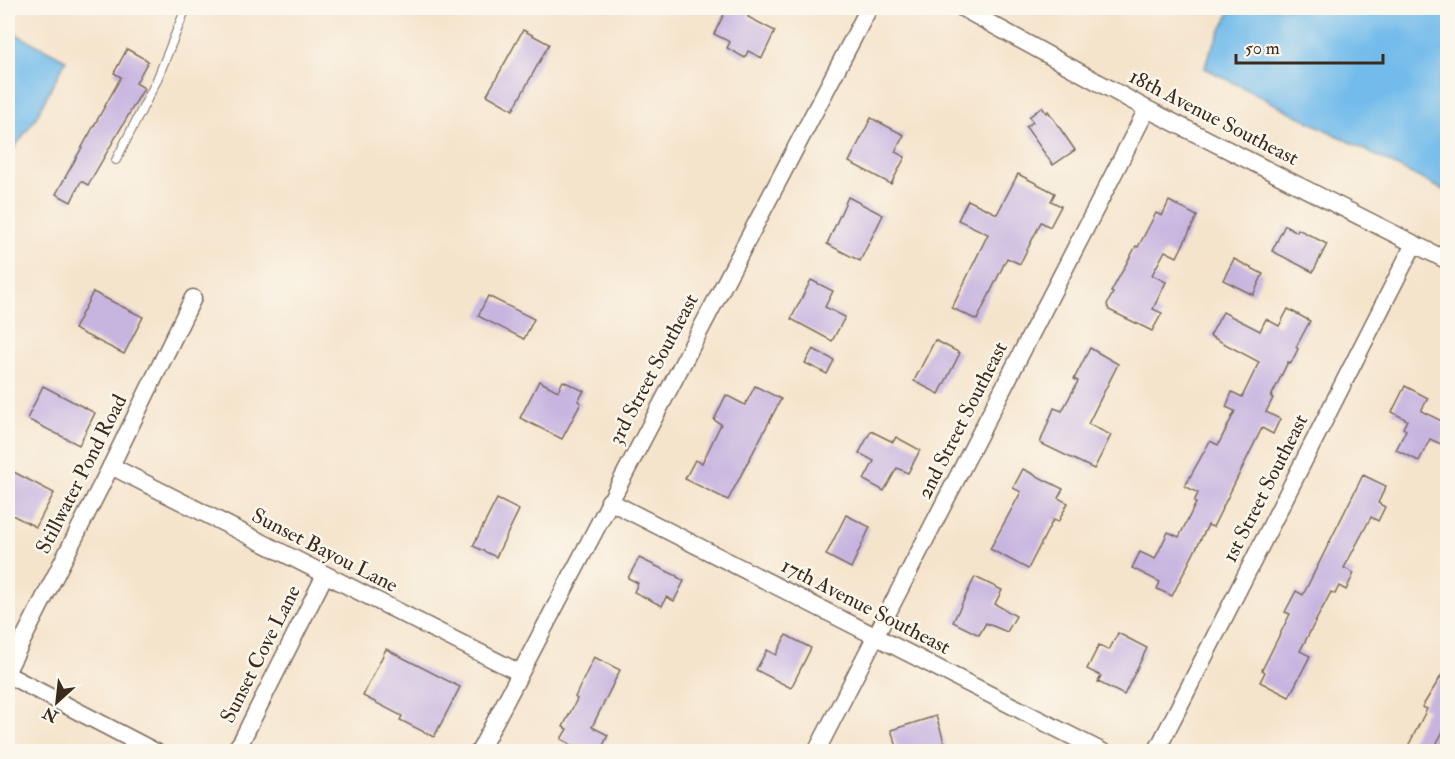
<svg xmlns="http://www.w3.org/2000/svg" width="1455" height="759" font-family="'IM FELL Double Pica',serif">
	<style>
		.water { fill: #72bbeb; stroke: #567284; stroke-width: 1.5 }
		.building { fill: #c7b5e0 }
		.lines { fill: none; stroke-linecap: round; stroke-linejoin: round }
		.service-casing { stroke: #7c6b5b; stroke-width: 10 }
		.minor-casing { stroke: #7c6b5b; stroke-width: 19 }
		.service { stroke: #fff; stroke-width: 8 }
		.minor { stroke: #fff; stroke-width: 16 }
		.labels { text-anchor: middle; stroke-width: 5; stroke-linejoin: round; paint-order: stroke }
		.street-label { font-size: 21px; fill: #3b2a1e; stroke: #fbf7ec }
	</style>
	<rect width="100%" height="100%" fill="#fbf7ec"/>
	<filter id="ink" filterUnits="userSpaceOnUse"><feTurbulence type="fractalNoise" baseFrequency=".0167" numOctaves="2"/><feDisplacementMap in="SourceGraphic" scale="12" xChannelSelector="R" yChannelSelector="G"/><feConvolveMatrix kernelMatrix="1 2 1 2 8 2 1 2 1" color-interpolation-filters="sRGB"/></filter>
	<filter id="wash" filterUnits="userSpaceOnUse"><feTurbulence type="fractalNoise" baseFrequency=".008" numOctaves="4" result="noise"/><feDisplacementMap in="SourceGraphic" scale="24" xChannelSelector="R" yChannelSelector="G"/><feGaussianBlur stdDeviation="1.35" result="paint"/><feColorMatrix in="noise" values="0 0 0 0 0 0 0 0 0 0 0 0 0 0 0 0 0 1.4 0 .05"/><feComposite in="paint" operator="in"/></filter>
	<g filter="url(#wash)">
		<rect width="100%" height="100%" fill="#f5e4cc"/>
		<g class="water">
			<path d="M1232,8H1447V192L1205,68L1208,56Z"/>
			<path d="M8,30L66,60L35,119L8,157Z"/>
		</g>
		<g id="blocks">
			<g class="building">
				<path d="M727,8H753L748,17L775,31L762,58L748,51L745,58L727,48L730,42L714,34Z"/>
				<path d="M523,30L549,44L513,110L487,95Z"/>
				<path d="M127,49L148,61L136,83L144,88L88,185L81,181L71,202L56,194L121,77L114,73Z"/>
				<path d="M1042,107L1046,113L1048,111L1075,150L1053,165L1026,127L1033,122L1029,117Z"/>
				<path d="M871,118L904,135L895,152L905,157L891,184L849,162Z"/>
				<path d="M1018,174L1055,193L1051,201L1061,206L1050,227L1041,222L1020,264L1007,258L977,320L952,308L988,234L958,220L968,200L997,214Z"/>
				<path d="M848,197L883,215L860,261L827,244Z"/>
				<path d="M1169,201L1197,216L1177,257L1165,251L1152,275L1166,282L1153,309L1162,313L1152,331L1109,310L1107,304L1113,293L1111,292L1136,246L1138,247L1156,213L1162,216Z"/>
				<path d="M1285,225L1297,232L1298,229L1327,244L1313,272L1272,251Z"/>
				<path d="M1234,259L1263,274L1253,295L1223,280Z"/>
				<path d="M811,280L833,291L825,307L845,317L832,341L791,319Z"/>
				<path d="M93,292L143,317L124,354L74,329Z"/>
				<path d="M488,296L534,319L524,339L478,316Z"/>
				<path d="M1288,309L1310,321L1296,347L1298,349L1291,363L1288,362L1271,397L1273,398L1266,412L1280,419L1273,434L1262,428L1213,527L1208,525L1172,596L1157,589L1160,582L1132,568L1140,552L1155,559L1168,532L1179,537L1196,503L1194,502L1198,493L1185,486L1210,441L1218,445L1235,411L1226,407L1232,392L1242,397L1259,362L1210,336L1223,312L1260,331L1266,319L1279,326Z"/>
				<path d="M935,340L960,353L939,394L914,381Z"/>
				<path d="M1090,348L1118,364L1088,424L1111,435L1094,469L1040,443L1054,408L1062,411L1078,381L1074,379Z"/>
				<path d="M813,349L834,360L827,374L805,363Z"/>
				<path d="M539,381L558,391L563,381L584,391L578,401L581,403L562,439L520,418Z"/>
				<path d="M43,386L95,413L79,445L27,419Z"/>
				<path d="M755,386L781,399L728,500L685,479L695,460L702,463L721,424L714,420L726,395L745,405Z"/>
				<path d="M1405,386L1428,398L1421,411L1448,424V431L1441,444L1430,439L1419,461L1396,450L1406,430L1403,428L1407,420L1392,412Z"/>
				<path d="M871,431L893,442L896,437L920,450L908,473L897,468L884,491L864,480L874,461L859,453Z"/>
				<path d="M8,469L54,493L36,527L8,513Z"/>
				<path d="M1023,469L1063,489L1058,498L1068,503L1058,522L1053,520L1028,569L990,549L1021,492L1013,488Z"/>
				<path d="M1363,475L1386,486L1378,503L1385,507L1378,521L1371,517L1344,568L1354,573L1346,590L1339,586L1335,594L1331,592L1300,651L1310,656L1289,697L1260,682L1265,672L1262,670L1290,614L1285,612L1296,591L1303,595Z"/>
				<path d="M497,499L519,510L496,557L473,546Z"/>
				<path d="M846,515L870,527L851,568L826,555Z"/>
				<path d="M639,558L677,576V577L684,581L674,601L666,597L662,606L634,592L638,583L628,578Z"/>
				<path d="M975,577L1002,590L995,604L1016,616L1007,632L986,623L979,635L953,622Z"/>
				<path d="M1118,633L1147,648L1124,695L1098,682L1101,676L1087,669L1099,645L1109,650Z"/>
				<path d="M786,635L811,648L791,688L756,670L767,650L776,655Z"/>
				<path d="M386,649L460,687L434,737L400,720L402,716L363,696Z"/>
				<path d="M594,657L620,670L592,727L608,735L600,752H573L576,747L561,739L567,729L563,727L577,699L575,697Z"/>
				<path d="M1448,665V722L1432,752H1405L1427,709L1422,707Z"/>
				<path d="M936,716L946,747L933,752H899L891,730Z"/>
			</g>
		</g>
	</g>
	<g filter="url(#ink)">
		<use href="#blocks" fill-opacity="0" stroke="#7c6b5b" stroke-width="1.5"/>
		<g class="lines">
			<g class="service-casing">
				<path id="service" d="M116,160L156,82L186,8"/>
			</g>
			<g class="minor-casing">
				<g id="minor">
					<path d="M962,8L1147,109L1448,261"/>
					<path d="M111,466L520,673"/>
					<path d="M609,501L1103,752"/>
					<path d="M8,669L111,466L193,298"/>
					<path d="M8,675L156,752"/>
					<path d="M233,752L241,742L325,575"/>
					<path d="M479,752L869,8"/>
					<path d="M816,752L1147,109"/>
					<path d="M1156,752L1414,244"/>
				</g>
			</g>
			<use href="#service" class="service"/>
			<use href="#minor" class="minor"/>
		</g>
	</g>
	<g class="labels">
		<g class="street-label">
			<text transform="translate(1214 117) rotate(27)" y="7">18th Avenue Southeast</text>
			<text transform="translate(653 369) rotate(-62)" y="7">3rd Street Southeast</text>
			<text transform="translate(962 420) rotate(-63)" y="7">2nd Street Southeast</text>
			<text transform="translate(81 474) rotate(-63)" y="7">Stillwater Pond Road</text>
			<text transform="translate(1265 488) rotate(-63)" y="7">1st Street Southeast</text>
			<text transform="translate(325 550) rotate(27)" y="7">Sunset Bayou Lane</text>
			<text transform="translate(866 606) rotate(27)" y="7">17th Avenue Southeast</text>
			<text transform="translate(260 654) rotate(-63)" y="7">Sunset Cove Lane</text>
		</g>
	</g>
	<rect width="1455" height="759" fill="none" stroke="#fbf7ec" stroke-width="30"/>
	<g transform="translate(57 702) rotate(207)" stroke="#fbf7ec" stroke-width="4.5" paint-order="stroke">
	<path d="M0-4.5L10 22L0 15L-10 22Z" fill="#3b2a1e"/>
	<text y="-9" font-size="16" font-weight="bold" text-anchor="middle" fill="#3b2a1e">N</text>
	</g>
	<path d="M1236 54v9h147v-9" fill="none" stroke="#3b2a1e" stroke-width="3"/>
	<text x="1245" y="54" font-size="18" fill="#3b2a1e" stroke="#fbf7ec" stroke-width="4.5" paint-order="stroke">50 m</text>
</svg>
